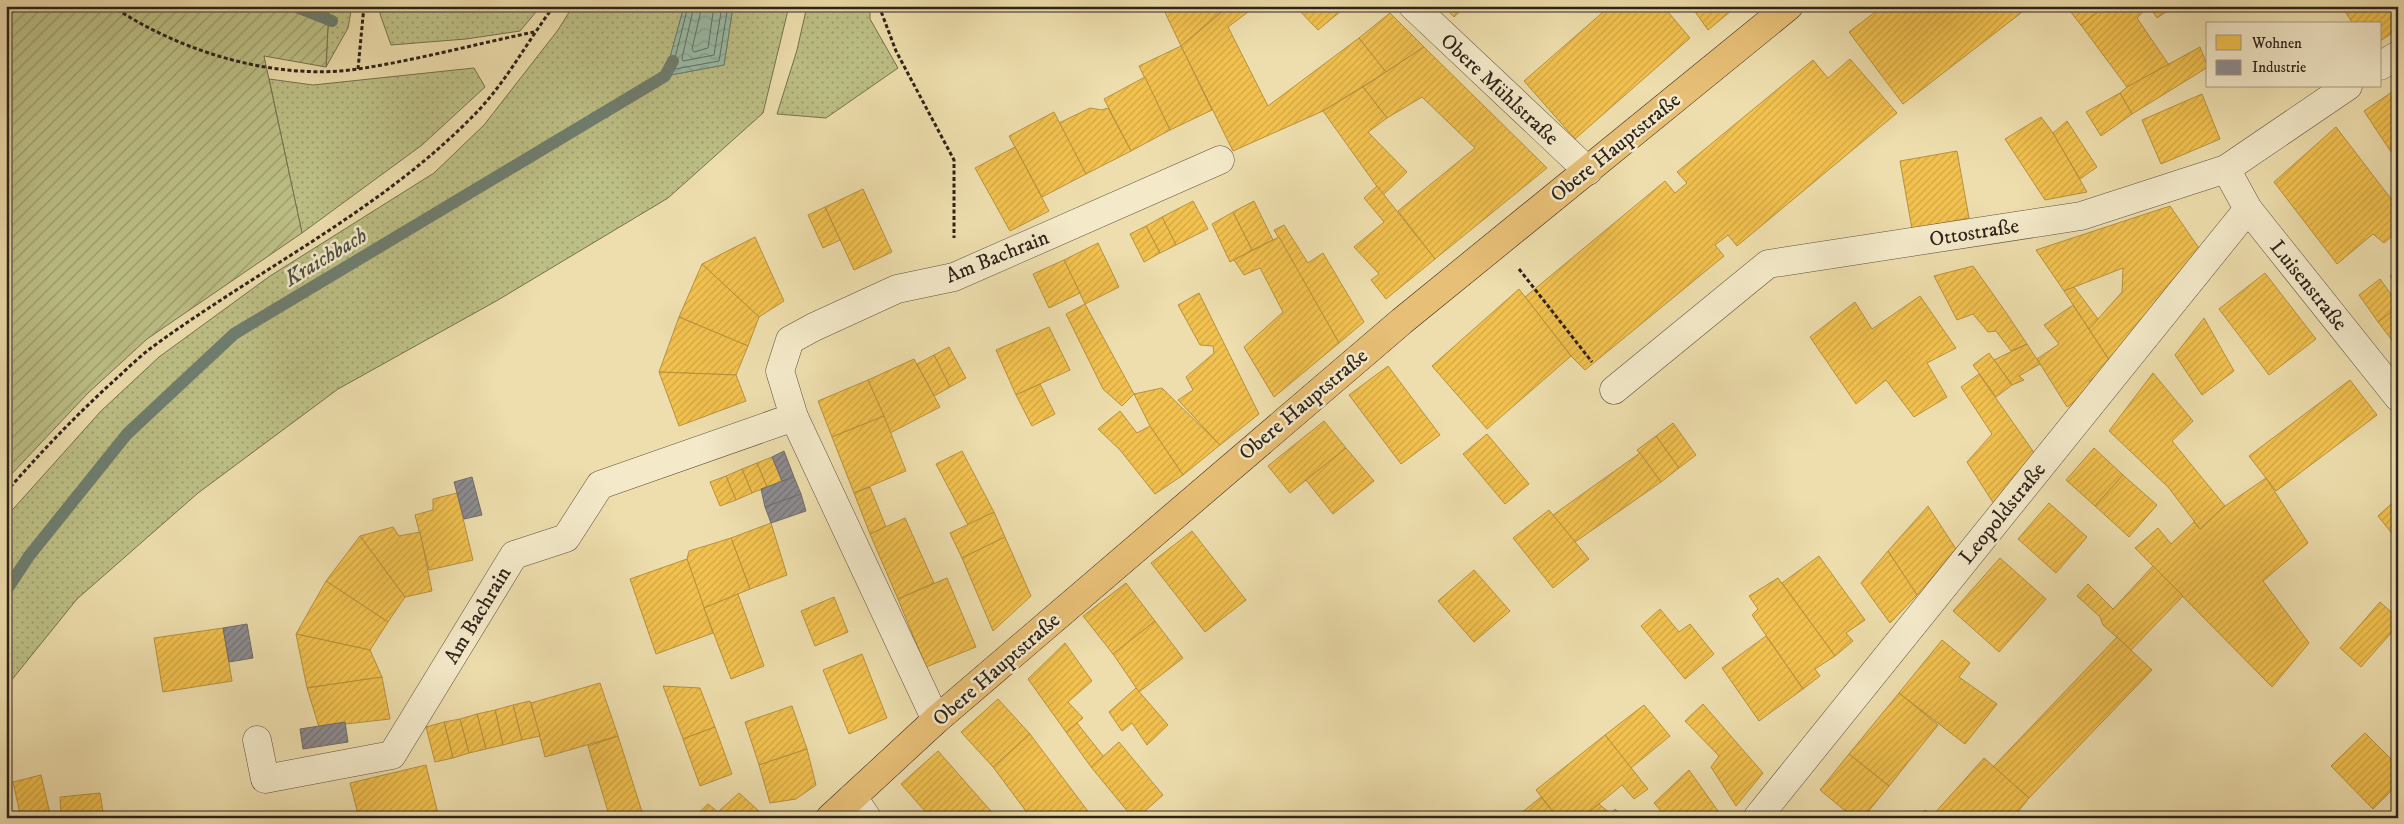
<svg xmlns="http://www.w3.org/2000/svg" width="2404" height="824" font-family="'IM FELL DW Pica',serif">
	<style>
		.grass { fill: url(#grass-dots); stroke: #767150 }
		.garden { fill: url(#garden-furrows); stroke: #767150 }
		.water { fill: url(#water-waves); stroke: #6e7e70 }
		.homes { fill: url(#homes-hatch); stroke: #b7913f }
		.industry { fill: url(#industry-hatch); stroke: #706d6e }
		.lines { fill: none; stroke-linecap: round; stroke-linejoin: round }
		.shore { stroke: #646f62; stroke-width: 1 }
		.stream { stroke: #6e7e70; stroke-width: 12 }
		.minor-casing { stroke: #5e5140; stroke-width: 29 }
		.major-casing { stroke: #2e221b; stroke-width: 29 }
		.path { stroke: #2e221b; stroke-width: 3; stroke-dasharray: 4 2.5; stroke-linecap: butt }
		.minor { stroke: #f4eaca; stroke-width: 28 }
		.major { stroke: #e7bf76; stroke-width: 28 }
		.labels { text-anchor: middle; stroke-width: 5; stroke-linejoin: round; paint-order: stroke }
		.street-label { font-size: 21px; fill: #2e221b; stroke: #f4eaca }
		.water-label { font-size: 22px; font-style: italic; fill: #4e5045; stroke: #f4eaca }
	</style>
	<defs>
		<pattern id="grass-dots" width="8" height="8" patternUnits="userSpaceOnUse" patternTransform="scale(1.25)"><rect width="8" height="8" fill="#bdc086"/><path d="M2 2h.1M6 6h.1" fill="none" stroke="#9a9c6d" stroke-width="1.8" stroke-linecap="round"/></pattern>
		<pattern id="garden-furrows" width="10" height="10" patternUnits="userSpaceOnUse" patternTransform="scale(1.25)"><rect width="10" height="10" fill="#bdc086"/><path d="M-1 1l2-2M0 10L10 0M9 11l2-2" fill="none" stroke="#9a9c6d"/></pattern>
		<pattern id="water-waves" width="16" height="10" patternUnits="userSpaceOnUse" patternTransform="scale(1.25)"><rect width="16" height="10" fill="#99bca8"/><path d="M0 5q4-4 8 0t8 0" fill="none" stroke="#84a190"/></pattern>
		<pattern id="homes-hatch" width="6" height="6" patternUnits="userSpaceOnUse" patternTransform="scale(1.25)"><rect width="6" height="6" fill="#f2c14e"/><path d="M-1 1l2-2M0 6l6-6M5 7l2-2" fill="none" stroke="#d0a644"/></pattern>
		<pattern id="industry-hatch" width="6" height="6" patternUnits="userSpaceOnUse" patternTransform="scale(1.25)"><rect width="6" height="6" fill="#8d8d92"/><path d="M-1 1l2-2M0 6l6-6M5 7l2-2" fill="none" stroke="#747376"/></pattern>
	</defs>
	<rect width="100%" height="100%" fill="#eedead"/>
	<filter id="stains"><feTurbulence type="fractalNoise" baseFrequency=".004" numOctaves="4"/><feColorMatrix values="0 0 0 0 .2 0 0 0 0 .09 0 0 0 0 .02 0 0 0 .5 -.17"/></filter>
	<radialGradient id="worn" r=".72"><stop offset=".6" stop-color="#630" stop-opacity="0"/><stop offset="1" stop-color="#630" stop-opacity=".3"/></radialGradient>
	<g class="grass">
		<path d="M329,6H352L348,28L326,67Z"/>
		<path d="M380,6H541L520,31L466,39L391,45L380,14Z"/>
		<path d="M573,6H684L665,76L724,65L733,6H789L763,113L668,198L498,300L338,389L198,493L77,599L6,687V517L101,411L159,357L270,276L434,173L484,125L558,30Z"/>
		<path d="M807,6H870V19L898,68L826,118L777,114L797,50Z"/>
		<path d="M474,68L485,87L422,145L302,233L269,79L313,85Z"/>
	</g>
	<path class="garden" d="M6,6H329L326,67L264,56L302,233L147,339L88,393L6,480Z"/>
	<path class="water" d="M684,6H733L724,65L665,76Z"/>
	<g class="homes">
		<path d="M1162,6H1217L1220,13L1181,46Z"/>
		<path d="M1229,6H1256L1228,27L1268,106L1359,38L1386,72L1323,111L1233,151L1181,46Z"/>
		<path d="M1295,6H1347L1318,30Z"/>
		<path d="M1443,6H1466L1454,17Z"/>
		<path d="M1610,6H1663L1690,38L1575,139L1524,81Z"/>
		<path d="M1691,6H1737L1708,30Z"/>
		<path d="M1883,6H2030L1903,104L1849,32Z"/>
		<path d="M2066,6H2106L2081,25Z"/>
		<path d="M2106,6H2149L2137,18L2169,65L2127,87L2081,25Z"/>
		<path d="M2149,6H2175L2157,18Z"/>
		<path d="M2342,6H2398V29L2380,41V24H2353Z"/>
		<path d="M1390,13L1424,47L1386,72L1359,38Z"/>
		<path d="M1181,46L1212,110L1170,130L1139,66Z"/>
		<path d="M1424,47L1547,168L1435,259L1398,211L1475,148L1422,97L1387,118L1363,87Z"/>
		<path d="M2200,47L2208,67L2132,114L2120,93L2127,87Z"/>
		<path d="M1850,59L1897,113L1737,246L1728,235L1715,245L1724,256L1585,370L1571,356L1525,297L1665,181L1675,193L1687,183L1677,172L1813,60L1828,78Z"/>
		<path d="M1145,77L1170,130L1131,151L1104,99Z"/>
		<path d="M1363,87L1387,118L1368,132L1407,172L1383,195L1323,111Z"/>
		<path d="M2398,88V143L2389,149L2364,111Z"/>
		<path d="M2120,93L2132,114L2101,136L2086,112Z"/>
		<path d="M2202,94L2220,139L2161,164L2142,120Z"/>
		<path d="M1090,108L1102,110L1108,108L1131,151L1086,174L1059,123Z"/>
		<path d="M1054,112L1086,174L1042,197L1009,136Z"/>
		<path d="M2041,117L2053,133L2087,192L2045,200L2005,139Z"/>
		<path d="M2067,121L2097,167L2080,179L2053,133Z"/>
		<path d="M2336,127L2398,208V231L2384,243L2373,234L2337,264L2274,182Z"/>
		<path d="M2398,143V160L2389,149Z"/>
		<path d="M1015,147L1049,211L1010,231L975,168Z"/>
		<path d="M1957,151L1969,218L1912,229L1900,161Z"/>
		<path d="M1377,186L1435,259L1386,299L1371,280L1379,274L1354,247L1384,222L1364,198Z"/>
		<path d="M863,189L892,252L854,270L825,207Z"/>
		<path d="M1193,201L1208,229L1176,245L1162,217Z"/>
		<path d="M1254,201L1273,240L1252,250L1233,212Z"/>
		<path d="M2170,206L2203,254L2113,366L2089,329L2122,292L2123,268L2064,291L2036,250Z"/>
		<path d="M825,207L840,240L823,248L808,215Z"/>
		<path d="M1233,212L1252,250L1230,262L1212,224Z"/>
		<path d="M1162,217L1176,245L1160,253L1146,226Z"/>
		<path d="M1284,225L1308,263L1323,253L1364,322L1339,343L1274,230Z"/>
		<path d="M1146,226L1160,253L1144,262L1130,234Z"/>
		<path d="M755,237L784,301L759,317L702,264Z"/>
		<path d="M1279,237L1339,343L1274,397L1244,347L1283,312L1260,268L1244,275L1234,260Z"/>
		<path d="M1098,243L1119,287L1085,304L1064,260Z"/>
		<path d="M1064,260L1080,293L1049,308L1033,274Z"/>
		<path d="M702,264L759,317L748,346L679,317Z"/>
		<path d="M1973,266L2005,311L2027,344L2011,351L1996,331L1988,332L1973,314L1957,320L1934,276Z"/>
		<path d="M2398,270V287L2390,276Z"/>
		<path d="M2265,273L2316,339L2269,375L2219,309Z"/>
		<path d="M2380,279L2398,304V307L2378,322L2359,295Z"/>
		<path d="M2074,287L2098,319L2089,329L2064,291Z"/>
		<path d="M1519,289L1571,356L1487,429L1432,366Z"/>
		<path d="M1199,293L1259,414L1220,445L1178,400L1193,390L1186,377L1214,353L1213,346L1200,345L1178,305Z"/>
		<path d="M1920,296L1956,348L1927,363L1947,397L1914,417L1886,380L1856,404L1810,337L1855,302L1872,329Z"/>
		<path d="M1085,304L1134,394L1122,406L1103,389L1066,314Z"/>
		<path d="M2073,305L2113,366L2089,381L2094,389L2067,407L2037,359L2059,344L2044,325Z"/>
		<path d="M2398,307V348L2378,322Z"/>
		<path d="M679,317L748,346L736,375L659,372Z"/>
		<path d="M2204,318L2234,371L2202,395L2175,355Z"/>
		<path d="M1049,327L1070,370L1016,395L996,350Z"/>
		<path d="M2027,344L2040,364L2019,376L2024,380L2012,385L1994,360Z"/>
		<path d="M949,347L966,378L950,387L934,355Z"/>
		<path d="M1989,353L2012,385L1996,397L1973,365Z"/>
		<path d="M934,355L950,387L934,396L917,364Z"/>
		<path d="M914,359L940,407L890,433L868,380Z"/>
		<path d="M1388,366L1440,435L1401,464L1349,395Z"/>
		<path d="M659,372L736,375L746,401L679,426Z"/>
		<path d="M2153,373L2193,421L2172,441L2225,506L2200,529L2168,487L2109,431Z"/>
		<path d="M1979,374L2035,454L1994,504L1967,462L1992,434L1961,387Z"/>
		<path d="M868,380L884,416L832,437L818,401Z"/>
		<path d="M2350,380L2377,415L2276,491L2249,456Z"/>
		<path d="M1040,384L1055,414L1032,426L1016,395Z"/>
		<path d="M1162,388L1220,445L1183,475L1150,426L1134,394Z"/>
		<path d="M1120,411L1137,433L1150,426L1183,475L1155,494L1120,450L1098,429Z"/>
		<path d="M884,416L906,471L854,493L832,437Z"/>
		<path d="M1324,421L1346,448L1290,493L1268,466Z"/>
		<path d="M1673,423L1696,455L1679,468L1656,436Z"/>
		<path d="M1487,434L1529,484L1505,504L1463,454Z"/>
		<path d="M1656,436L1679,468L1661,482L1637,450Z"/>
		<path d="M1346,448L1374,481L1333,514L1306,480Z"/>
		<path d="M2094,448L2123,475L2095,506L2066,480Z"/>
		<path d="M962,451L994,512L968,525L936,464Z"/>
		<path d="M1640,453L1661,482L1575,542L1553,515Z"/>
		<path d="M772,457L782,481L767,487L757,463Z"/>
		<path d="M757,463L767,487L752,493L742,469Z"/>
		<path d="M742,469L752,493L736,500L726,476Z"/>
		<path d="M2123,475L2157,505L2129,537L2095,506Z"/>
		<path d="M726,476L736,500L720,506L710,482Z"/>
		<path d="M2266,478L2308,543L2263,581L2309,643L2272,687L2135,548L2158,528L2171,544L2194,522L2200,529L2225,506Z"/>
		<path d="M870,487L886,527L870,534L854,493Z"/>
		<path d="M457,493L473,560L429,570L415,515L433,510V499Z"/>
		<path d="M2398,498V541L2378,516Z"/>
		<path d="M2049,503L2087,537L2056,573L2018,539Z"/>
		<path d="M1928,506L1956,549L1917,595L1888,551Z"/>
		<path d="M1549,510L1589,559L1553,588L1513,538Z"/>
		<path d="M994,512L1005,537L962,558L950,533Z"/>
		<path d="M905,518L934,583L898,599L870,534Z"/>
		<path d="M771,523L787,575L750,589L731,538Z"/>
		<path d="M393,527L399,536L420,532L432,591L405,597L360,536Z"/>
		<path d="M1192,531L1246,600L1205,632L1151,563Z"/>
		<path d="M360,536L405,597L388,622L326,581Z"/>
		<path d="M1005,537L1031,596L993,631L962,558Z"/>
		<path d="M731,538L750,589L704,608L687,559L689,551Z"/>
		<path d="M1888,551L1917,595L1890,623L1861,583Z"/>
		<path d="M1819,556L1865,620L1846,633L1853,641L1835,656L1782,583Z"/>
		<path d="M2000,558L2046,599L1999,652L1953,611Z"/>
		<path d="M687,559L713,633L656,654L630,579Z"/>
		<path d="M2153,566L2183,596L2131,650L2103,625L2100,617L2077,596L2088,584L2113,609Z"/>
		<path d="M1474,570L1510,611L1474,642L1438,601Z"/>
		<path d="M947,578L976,647L926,667L898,599Z"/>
		<path d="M1778,578L1835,656L1815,669L1820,676L1803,689L1752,615L1758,609L1749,596Z"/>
		<path d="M326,581L388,622L370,650L296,634Z"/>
		<path d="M1126,583L1155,621L1113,654L1083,616Z"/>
		<path d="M738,594L764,666L731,679L704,608Z"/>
		<path d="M834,597L848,632L815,646L801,611Z"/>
		<path d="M2380,602L2398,618V625L2361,667L2340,648Z"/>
		<path d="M1660,609L1679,632L1690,624L1714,654L1685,679L1641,626Z"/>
		<path d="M1155,621L1183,658L1139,692L1113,654Z"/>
		<path d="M223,628L232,681L163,692L154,638Z"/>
		<path d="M296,634L370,650L382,677L307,688Z"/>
		<path d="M1766,636L1803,689L1759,721L1722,668Z"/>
		<path d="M2117,637L2152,670L2029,798L1993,767Z"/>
		<path d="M1942,640L1970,663L1959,677L1997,704L1965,744L1899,693Z"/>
		<path d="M1065,643L1092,681L1068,702L1083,718L1066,732L1028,679Z"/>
		<path d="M862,654L887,718L849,734L823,670Z"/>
		<path d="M382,677L390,719L319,727L307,688Z"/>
		<path d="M600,683L618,736L545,757L531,703Z"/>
		<path d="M663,686L700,688L715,727L683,739Z"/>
		<path d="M1136,688L1168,725L1147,745L1132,723L1122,731L1109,712Z"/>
		<path d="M1899,693L1938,725L1889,786L1849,754Z"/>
		<path d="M998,699L1030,734L993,767L961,732Z"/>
		<path d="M530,701L540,736L522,740L513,705Z"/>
		<path d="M1703,704L1763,773L1736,806L1711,767L1719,756L1685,721Z"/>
		<path d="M513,705L522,740L503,745L495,710Z"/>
		<path d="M1644,705L1670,736L1631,768L1605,735Z"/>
		<path d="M792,706L807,749L759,765L745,722Z"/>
		<path d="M495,710L503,745L486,749L477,714Z"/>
		<path d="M477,714L486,749L469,753L460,719Z"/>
		<path d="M460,719L469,753L453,758L444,722Z"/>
		<path d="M444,722L453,758L435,762L426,727Z"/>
		<path d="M1077,723L1104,757L1091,767L1066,732Z"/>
		<path d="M715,727L732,774L700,786L683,739Z"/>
		<path d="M2365,733L2398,766V784L2373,809L2331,766Z"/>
		<path d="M1030,734L1090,814L1086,818H1031L993,767Z"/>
		<path d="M1605,735L1648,789L1634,799L1622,785L1582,818H1558L1536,790Z"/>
		<path d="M618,736L644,818H610L588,746Z"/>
		<path d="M1119,742L1163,795L1137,818H1133L1091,767Z"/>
		<path d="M807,749L816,785L796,799L770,803L759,765Z"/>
		<path d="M938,751L997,818H931L901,784Z"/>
		<path d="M1849,754L1889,786L1863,818H1854L1820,790Z"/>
		<path d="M1984,758L2029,798L2013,818H1937L1933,815Z"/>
		<path d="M426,765L439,818H359L350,783Z"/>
		<path d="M1689,770L1723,818H1667L1654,803Z"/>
		<path d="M41,775L51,818H21L13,782Z"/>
		<path d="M100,793L104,818H59L61,815L60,797Z"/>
		<path d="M739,793L760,812L753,818H693L708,804L718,812Z"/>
		<path d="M1541,797L1558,818H1515Z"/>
		<path d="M1599,804L1611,814L1615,809L1625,818H1582Z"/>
		<path d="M1925,810L1935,818H1919Z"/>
		<path d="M1476,812L1480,818H1469Z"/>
		<path d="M1663,812L1667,818H1657Z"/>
	</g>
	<g class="industry">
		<path d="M784,451L794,477L782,481L772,457Z"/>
		<path d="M472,477L482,515L464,519L454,482Z"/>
		<path d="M794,477L801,494L765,507L761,489Z"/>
		<path d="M801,494L806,511L771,523L765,507Z"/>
		<path d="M247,624L253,658L229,662L223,628Z"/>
		<path d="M345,722L348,742L303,749L300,729Z"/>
	</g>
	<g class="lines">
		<g class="shore">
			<path d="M688,6L673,66L675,69L719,61L728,6"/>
			<path d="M694,6L682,58L683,61L714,55L722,6"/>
			<path d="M702,6L692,49L694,52L708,48L714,6"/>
		</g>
		<g class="stream">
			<path d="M294,6L332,21"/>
			<path d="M6,591L29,556L127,434L234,334L665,76L673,61"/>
		</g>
		<g class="minor-casing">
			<g id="minor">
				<path d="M1413,6L1588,171"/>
				<path d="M2380,66L2398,55"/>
				<path d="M2226,169L2248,209L2398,397"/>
				<path d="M1614,390L1768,264L2081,216L2226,169L2348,86"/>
				<path d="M794,417L936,720"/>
				<path d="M257,740L265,779L392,755L514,555L566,538L600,485L794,417L780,371L790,340L814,327L897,289L954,277L1220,160"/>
				<path d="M853,797L867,818"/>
				<path d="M1757,818L2248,209"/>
			</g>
		</g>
		<g class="major-casing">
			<path id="major" d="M830,818L936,720L1402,321L1789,6"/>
		</g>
		<g class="path">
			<path d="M112,6C180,52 276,81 358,69C417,60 476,44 534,32"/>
			<path d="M879,6L896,51L954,160V238"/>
			<path d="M358,69L364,6"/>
			<path d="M1519,269L1592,362"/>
			<path d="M6,492C41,452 77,414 117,378C128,368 139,357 151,348C257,270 380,211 473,116C506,83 526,43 554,6"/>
		</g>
		<use href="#minor" class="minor"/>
		<use href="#major" class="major"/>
	</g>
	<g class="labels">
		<g class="street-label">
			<text transform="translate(1500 89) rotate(43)" y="7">Obere Mühlstraße</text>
			<text transform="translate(1615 147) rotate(-39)" y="7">Obere Hauptstraße</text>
			<text transform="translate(1974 232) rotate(-9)" y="7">Ottostraße</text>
			<text transform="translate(997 256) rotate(-22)" y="7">Am Bachrain</text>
			<text transform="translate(2309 285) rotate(51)" y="7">Luisenstraße</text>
			<text transform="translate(1303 404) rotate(-40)" y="7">Obere Hauptstraße</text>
			<text transform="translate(2002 513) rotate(-51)" y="7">Leopoldstraße</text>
			<text transform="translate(477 615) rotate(-59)" y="7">Am Bachrain</text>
			<text transform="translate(996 669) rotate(-41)" y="7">Obere Hauptstraße</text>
		</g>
		<g class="water-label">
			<text transform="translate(325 256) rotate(-31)" y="8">Kraichbach</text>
		</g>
	</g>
	<rect width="2404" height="824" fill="none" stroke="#eedead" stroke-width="25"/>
	<rect x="8" y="8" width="2389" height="809" fill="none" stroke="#2e221b" stroke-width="2.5"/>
	<rect x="12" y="12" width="2379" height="799" fill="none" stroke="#2e221b"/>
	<rect x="2206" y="22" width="175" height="65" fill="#f4eaca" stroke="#a59a84"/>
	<rect x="2216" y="35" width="25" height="15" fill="#f2c14e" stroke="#a59a84"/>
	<text x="2252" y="48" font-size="15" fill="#2e221b">Wohnen</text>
	<rect x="2216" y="60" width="25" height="15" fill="#8d8d92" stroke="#a59a84"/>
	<text x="2252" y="72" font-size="15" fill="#2e221b">Industrie</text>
	<rect width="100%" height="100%" filter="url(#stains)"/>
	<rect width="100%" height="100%" fill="url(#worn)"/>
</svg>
